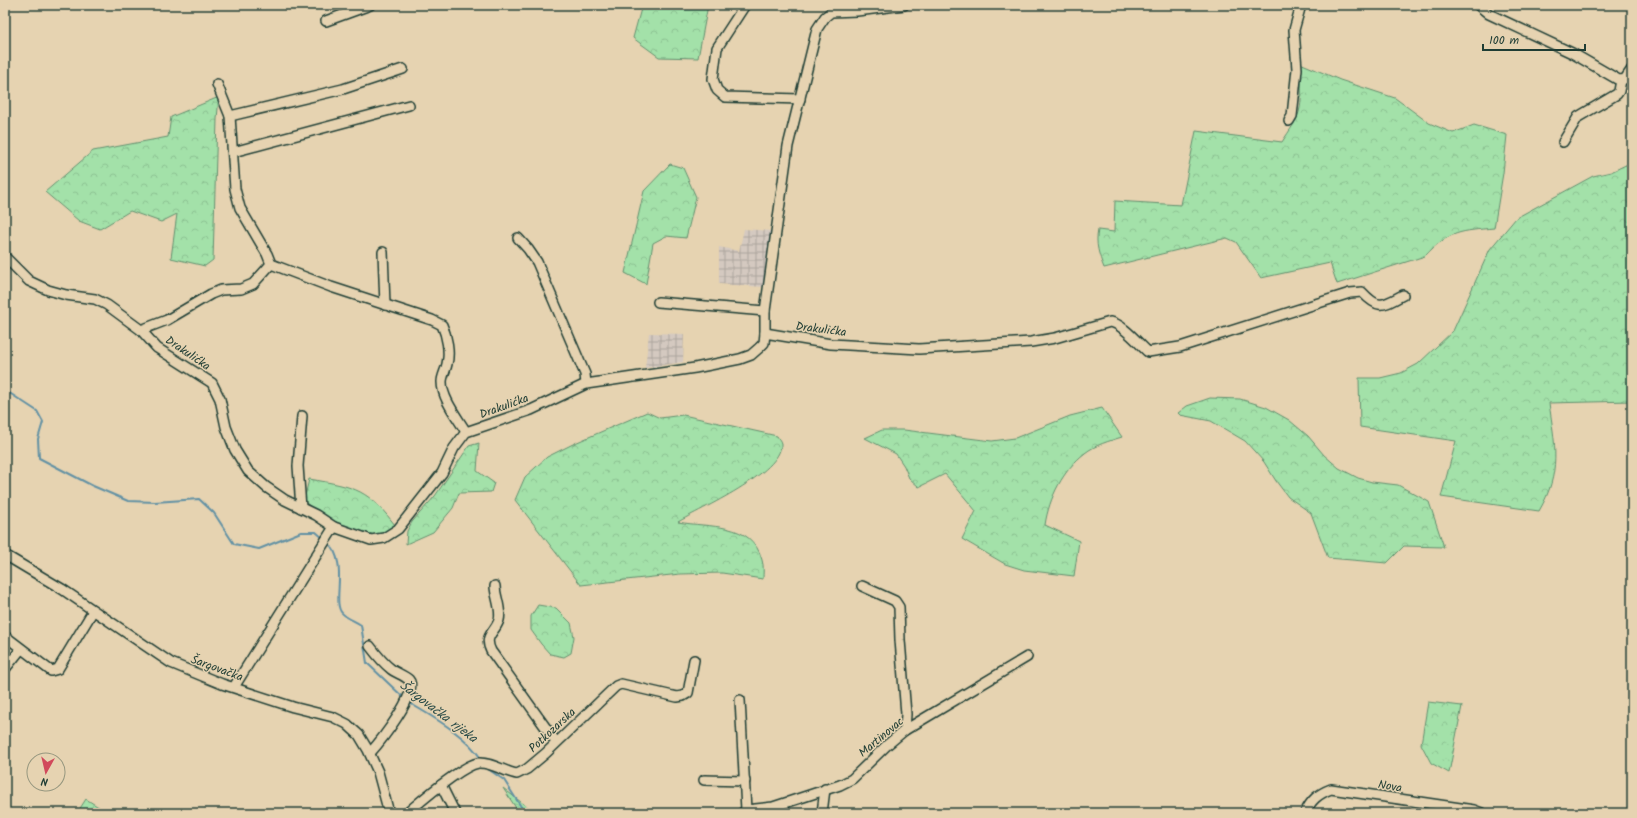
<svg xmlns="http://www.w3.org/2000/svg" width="1637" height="818" font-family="Kalam,sans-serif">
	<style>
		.industrial { fill: url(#industrial-grid) }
		.forest { fill: url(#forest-crowns); stroke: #618f6e }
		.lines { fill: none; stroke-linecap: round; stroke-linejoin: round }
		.stream { stroke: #6291a4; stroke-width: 2 }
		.minor-casing { stroke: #1f3d34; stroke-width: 12 }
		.minor { stroke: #e6d3b1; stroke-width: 9 }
		.labels { text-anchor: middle; stroke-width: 3; stroke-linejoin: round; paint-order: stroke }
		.street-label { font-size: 12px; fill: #1f3d34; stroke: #e6d3b1 }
		.water-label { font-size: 13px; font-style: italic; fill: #2a4b47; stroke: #e6d3b1 }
	</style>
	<defs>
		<pattern id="industrial-grid" width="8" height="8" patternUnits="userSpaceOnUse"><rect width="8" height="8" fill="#d4c9c0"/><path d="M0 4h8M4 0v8" fill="none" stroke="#aba49d"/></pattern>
		<pattern id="forest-crowns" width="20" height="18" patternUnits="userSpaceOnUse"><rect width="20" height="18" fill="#a3e1a9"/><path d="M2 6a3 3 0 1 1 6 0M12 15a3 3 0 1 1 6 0" fill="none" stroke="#8cc292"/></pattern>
	</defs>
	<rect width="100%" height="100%" fill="#e6d3b1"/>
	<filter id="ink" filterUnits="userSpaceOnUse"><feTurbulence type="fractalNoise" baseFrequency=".025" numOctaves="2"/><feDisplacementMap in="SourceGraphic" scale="8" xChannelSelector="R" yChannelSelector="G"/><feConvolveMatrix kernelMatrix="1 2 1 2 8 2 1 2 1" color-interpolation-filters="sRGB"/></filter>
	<g filter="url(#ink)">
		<g class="industrial">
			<path d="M744,229L773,231L763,287L719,284V247L739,251Z"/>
			<path d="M649,333L684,334L683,362L645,368Z"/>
		</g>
		<g class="forest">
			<path d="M642,5H708L698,58L659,57L633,38Z"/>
			<path d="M1300,63L1340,80L1395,98L1429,123L1453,133L1474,125L1507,135L1503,173L1494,228C1462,231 1448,231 1425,256L1337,284L1330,263L1261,278L1236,242L1227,238L1104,268C1099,255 1095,244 1098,230L1114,232L1115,201L1181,205L1196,131L1282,142C1289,131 1298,120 1300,108C1303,93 1300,77 1300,63Z"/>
			<path d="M219,97L217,119L213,260L205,266L171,258L177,214L161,222L130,211L100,229L79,221L45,192L93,151L168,137L171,117Z"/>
			<path d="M1632,162V401L1549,403C1555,445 1562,472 1539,511L1441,497L1456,441L1360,427L1359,378H1380L1401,373L1418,364L1453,331L1490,249L1516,218L1593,176L1611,172Z"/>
			<path d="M670,164L683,168L696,197L686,238L666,236L653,243L646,284L625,273L644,191Z"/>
			<path d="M1210,398L1240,399L1266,407L1289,420L1308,436L1324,455L1339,468L1358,478L1372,482L1398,485L1429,502L1444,547L1404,546L1387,563L1328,558L1311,513L1288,497L1276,481L1264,462L1245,441L1211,421L1180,415L1178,413L1187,406Z"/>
			<path d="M1102,408L1122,437C1109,441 1095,445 1085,453C1063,470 1049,498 1045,525L1079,541L1074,576L1024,570L1005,564L962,539L976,511L945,474L919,487L909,478L904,466L896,454L865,438L882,430H904L992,441L1015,438L1070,416Z"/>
			<path d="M647,412L660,418L683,415L777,436C778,438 781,441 781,444C782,473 700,509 678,522C709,528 752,521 762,560C764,566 763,573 763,579L722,573L680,574L581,585L515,500L525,477L547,457L575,443Z"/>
			<path d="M479,443L477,471L494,483L491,492L459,493L453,508L433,532L406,544L407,531L412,522L435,496L469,446Z"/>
			<path d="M309,479C357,487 368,489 398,529L384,538L360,537L319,514L304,501Z"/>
			<path d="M538,605L556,608L571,623L574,637L571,653L564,657L550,654L541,644L531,630V616Z"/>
			<path d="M1428,702L1462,706L1449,773L1431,763L1421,744Z"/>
			<path d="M503,788L535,813H518L516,808Z"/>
			<path d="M86,799L108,813H77Z"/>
		</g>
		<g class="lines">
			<g class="stream">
				<path d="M5,392L11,394L37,411L43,422L38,439L39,458L93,486L128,501L155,502L199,499L214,513L234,544L259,549L301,532H316L324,539"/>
				<path d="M327,542C350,562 331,602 342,613C346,618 355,621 361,625L367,663L405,699"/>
				<path d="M408,702C434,718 465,734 482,760"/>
				<path d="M488,769L504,780L525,813"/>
			</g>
			<g class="minor-casing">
				<g id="minor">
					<path d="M745,5L717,48L713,79L717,90L725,97L800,99"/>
					<path d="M1478,5L1489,14L1572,53L1617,79L1621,80L1625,79L1632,69"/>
					<path d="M326,21L370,5"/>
					<path d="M217,84L230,116L235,189L240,208L267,254L271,264L331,287L432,320L442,325C447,336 450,352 447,364C446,370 442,376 442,382C442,399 458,418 466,432"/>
					<path d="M230,116L343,89L403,69"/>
					<path d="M1289,121L1292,116L1297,69L1294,30L1301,5"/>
					<path d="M1563,142L1578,117L1617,94L1619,91L1621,80"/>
					<path d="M233,152L409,105"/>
					<path d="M518,238L528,249L537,262L585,374L586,384"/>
					<path d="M383,252L385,305"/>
					<path d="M5,257L29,281L48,290L66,295L95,299L107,305L141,330L157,348L212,383L220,399L226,427L235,450L248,471L266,487L285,500L316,515L334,527L371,540L384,538L398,529L442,473L454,448L466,432L531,410L586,384L695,368L740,359L751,355L759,348L764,343L765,333L831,344L919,349L1031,342L1055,338L1110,322C1122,323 1139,344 1148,352L1180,347L1350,293L1362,292C1379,310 1382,306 1403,295"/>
					<path d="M658,302L765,311"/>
					<path d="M141,330L167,320L211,294L221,290L241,289L253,284L271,264"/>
					<path d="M765,333V311L788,146L817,29L825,17L831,12L857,11L904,5"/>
					<path d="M301,508L298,466L302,416"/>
					<path d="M5,555L62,589L171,663L222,684L293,707L333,717L347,724L359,735L368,750L378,772L389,813"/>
					<path d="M495,586C495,596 502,610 499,620C495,633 483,635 491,651L556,742"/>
					<path d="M862,586L895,601L899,607L900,640L906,714L905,730"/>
					<path d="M5,636L51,671L58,669L93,611"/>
					<path d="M5,669L21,649"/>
					<path d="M234,687L334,527"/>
					<path d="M740,700L746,810"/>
					<path d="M370,753C379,743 420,692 409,680C404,675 396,673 391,669C382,662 376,654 370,646"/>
					<path d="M704,780L745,781"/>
					<path d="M441,785L455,813"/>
					<path d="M407,813C421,801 461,766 478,763C492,762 504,772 517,774L527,769L546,753L616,686L621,684L677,697L683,696L688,693L694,660"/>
					<path d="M742,813L746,810L773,807L840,785L852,779L887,745L905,730L1027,657"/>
					<path d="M822,813L825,789"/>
					<path d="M1305,813C1311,800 1318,794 1331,789L1474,810L1482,813"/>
				</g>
			</g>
			<use href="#minor" class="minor"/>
		</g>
	</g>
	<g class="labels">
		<g class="street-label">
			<text transform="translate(821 329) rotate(7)" y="4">Drakulićka</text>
			<text transform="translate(188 353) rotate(34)" y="4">Drakulićka</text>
			<text transform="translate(504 406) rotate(-20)" y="4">Drakulićka</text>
			<text transform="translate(217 668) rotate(20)" y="4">Šargovačka</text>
			<text transform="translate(552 730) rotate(-43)" y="4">Potkozarska</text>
			<text transform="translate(881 737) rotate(-40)" y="4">Martinovac</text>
			<text transform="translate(1390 786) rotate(9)" y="4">Nova</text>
		</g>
		<g class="water-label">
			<text transform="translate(439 711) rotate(37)" y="5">Šargovačka rijeka</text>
		</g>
	</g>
	<rect width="1637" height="818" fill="none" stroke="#e6d3b1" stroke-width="20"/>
	<rect x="10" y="10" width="1617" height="798" fill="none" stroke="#1f3d34" stroke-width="1.5" filter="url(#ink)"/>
	<g transform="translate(46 772) rotate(188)"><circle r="19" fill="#e6d3b1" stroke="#96977f"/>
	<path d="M0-3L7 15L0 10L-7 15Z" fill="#d1495b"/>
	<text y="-6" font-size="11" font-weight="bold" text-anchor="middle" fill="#1f3d34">N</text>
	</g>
	<path d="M1483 44v6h102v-6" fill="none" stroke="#1f3d34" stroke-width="2"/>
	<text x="1489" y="44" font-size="12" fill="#1f3d34" stroke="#e6d3b1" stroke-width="3" paint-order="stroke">100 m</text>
</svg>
